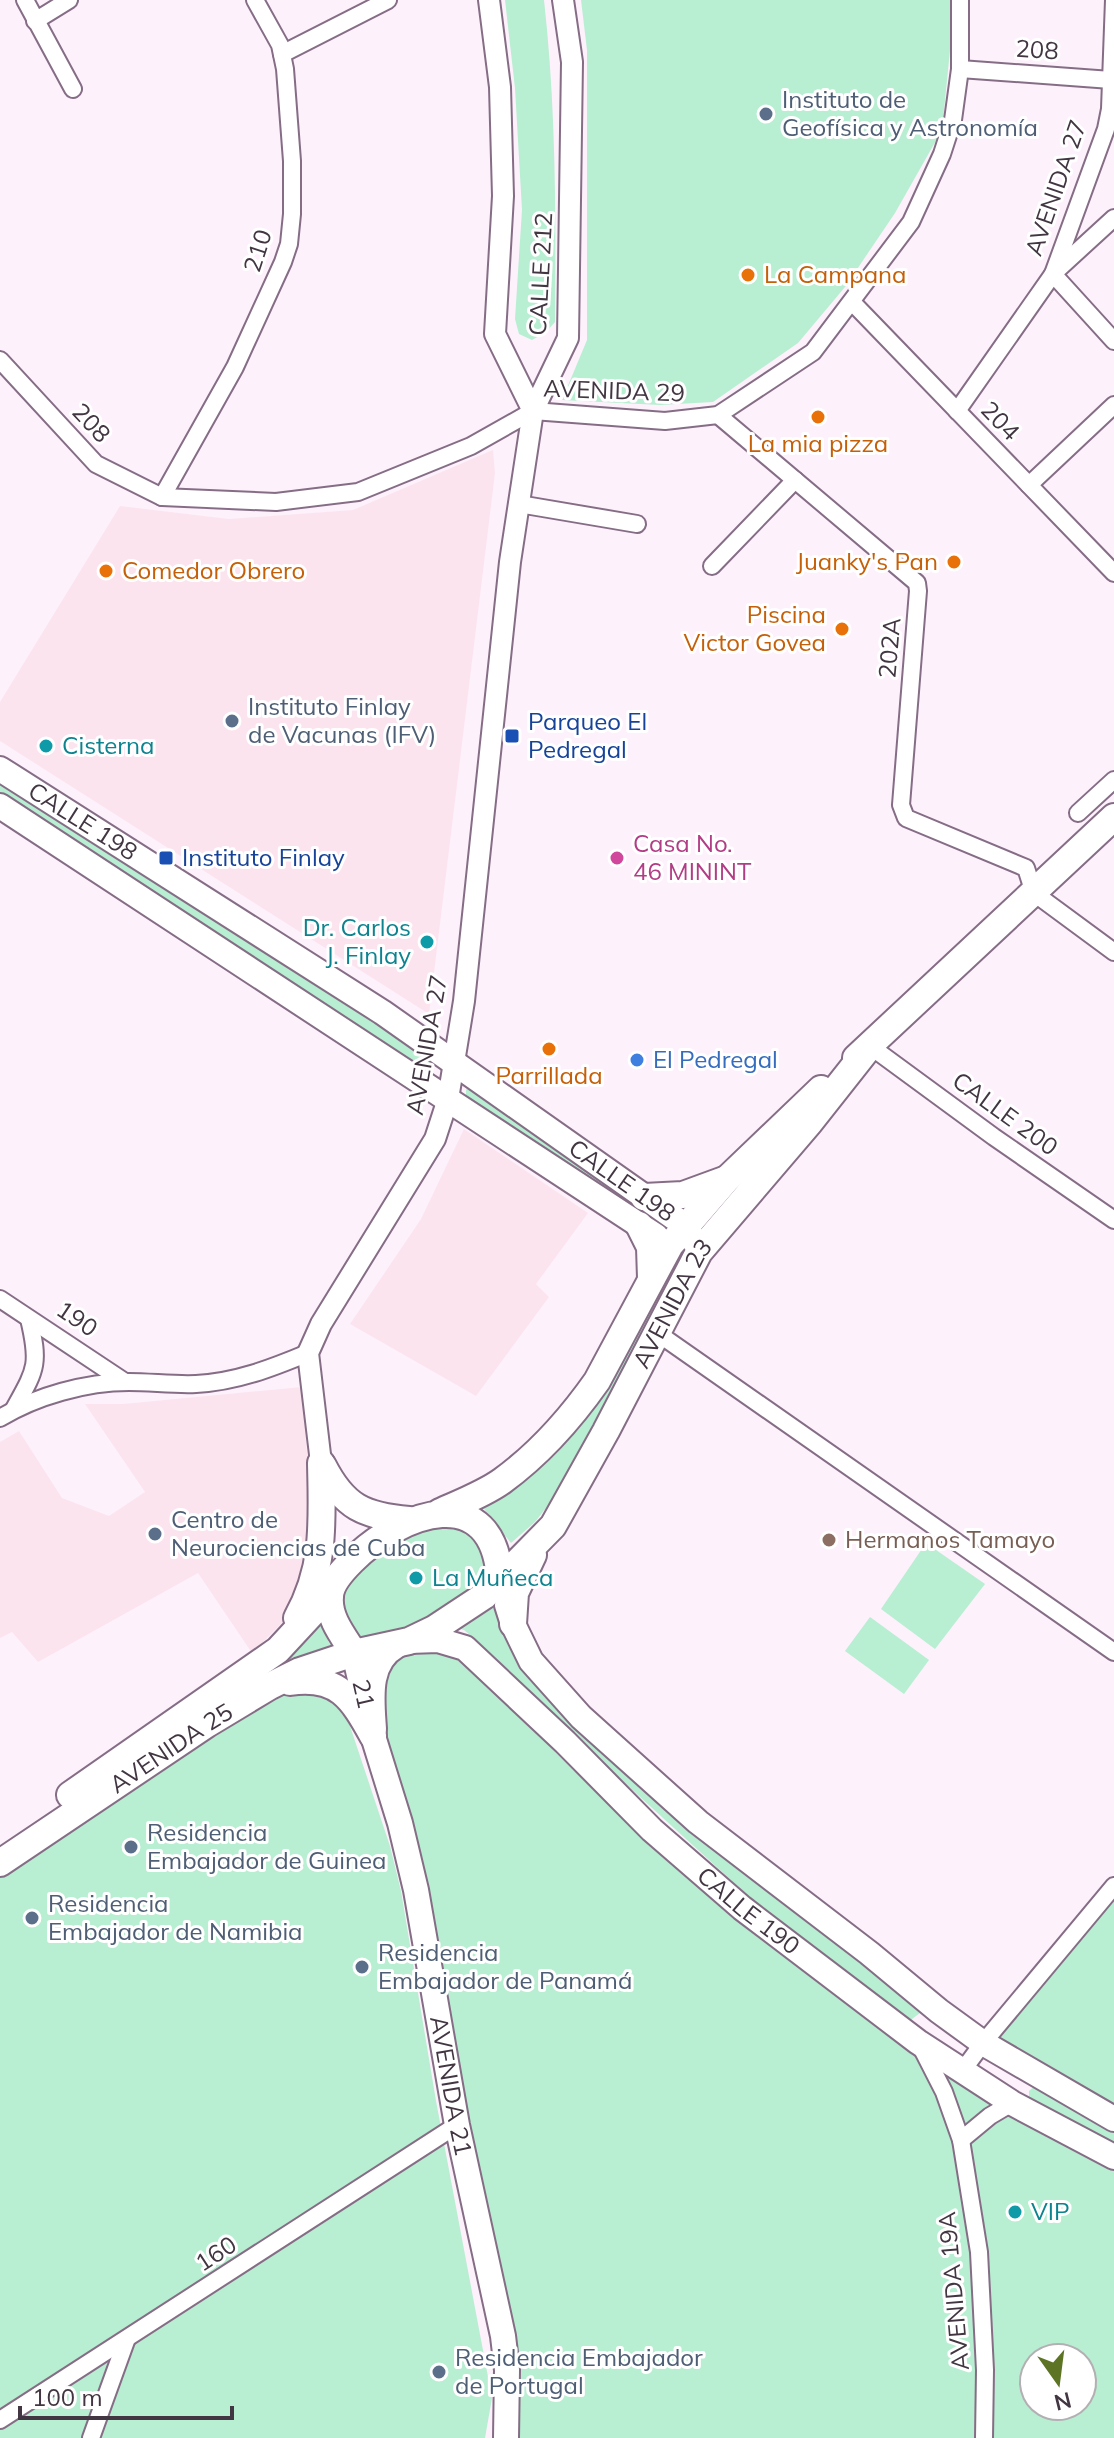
<svg xmlns="http://www.w3.org/2000/svg" width="1114" height="2438" font-family="Mulish,sans-serif">
	<style>
		.commercial { fill: #fce4ef }
		.green { fill: #b8eed1; fill-rule: evenodd }
		.lines { fill: none; stroke-linecap: round; stroke-linejoin: round }
		.minor-casing { stroke: #866d86; stroke-width: 20 }
		.tertiary-casing { stroke: #866d86; stroke-width: 24 }
		.secondary-casing { stroke: #866d86; stroke-width: 28 }
		.primary-casing { stroke: #866d86; stroke-width: 30 }
		.minor { stroke: #fff; stroke-width: 16 }
		.tertiary { stroke: #fff; stroke-width: 20 }
		.secondary { stroke: #fff; stroke-width: 24 }
		.primary { stroke: #fff; stroke-width: 26 }
		.service-dot { fill: #5c6f8a; stroke: #fff; stroke-width: 3 }
		.food-dot { fill: #e8710a; stroke: #fff; stroke-width: 3 }
		.transit-dot { fill: #1a4fb4; stroke: #fff; stroke-width: 3 }
		.culture-dot { fill: #0f9aa8; stroke: #fff; stroke-width: 3 }
		.hotel-dot { fill: #d1479c; stroke: #fff; stroke-width: 3 }
		.shop-dot { fill: #3f7fe0; stroke: #fff; stroke-width: 3 }
		.education-dot { fill: #8d6e63; stroke: #fff; stroke-width: 3 }
		.labels { text-anchor: middle; stroke-width: 6; stroke-linejoin: round; paint-order: stroke }
		.street-label { font-size: 24px; fill: #413641; stroke: #fff }
		.service-label { font-size: 24px; fill: #4e5e75; stroke: #fff; text-anchor: start }
		.food-label { font-size: 24px; fill: #c56008; stroke: #fff; text-anchor: start }
		.transit-label { font-size: 24px; fill: #164399; stroke: #fff; text-anchor: start }
		.culture-label { font-size: 24px; fill: #0d838f; stroke: #fff; text-anchor: start }
		.hotel-label { font-size: 24px; fill: #b23c85; stroke: #fff; text-anchor: start }
		.shop-label { font-size: 24px; fill: #366cbe; stroke: #fff; text-anchor: start }
		.education-label { font-size: 24px; fill: #785e54; stroke: #fff; text-anchor: start }
	</style>
	<rect width="100%" height="100%" fill="#fdf1fc"/>
	<g class="commercial">
		<path d="M493,450L495,473L429,1014L0,741V702L120,506L229,519L353,510Z"/>
		<path d="M464,1129L588,1213L536,1284L549,1297L476,1396L350,1324L421,1219Z"/>
		<path d="M302,1387L310,1494L311,1552L287,1618L252,1653L198,1573L38,1662L12,1632L0,1638V1442L19,1431L62,1498L109,1516L145,1492L85,1404H123Z"/>
	</g>
	<g class="green">
		<path d="M505,0H544C556,107 556,215 555,322L546,332L532,340L519,334L515,319L522,210L515,88Z"/>
		<path d="M581,0H955L942,130L895,213L845,287L798,343L713,402L660,405L562,400L587,340V50Z"/>
		<path d="M0,778L428,1054L434,1061L428,1074L0,796Z"/>
		<path d="M469,1086L667,1227L662,1231L466,1099V1090Z"/>
		<path d="M669,1264L676,1265L679,1272L553,1499L535,1522L511,1543L481,1505L501,1492Z"/>
		<path d="M424,1523L456,1524L482,1542L488,1564L484,1580C451,1604 397,1649 356,1636C351,1628 342,1618 340,1609C330,1575 401,1539 424,1523Z"/>
		<path d="M926,1543L985,1584L935,1649L881,1609Z"/>
		<path d="M492,1599L508,1640L696,1832L757,1883L918,2005L920,2013L908,2022L768,1914L535,1701L481,1644L464,1630L450,1626Z"/>
		<path d="M870,1617L929,1660L904,1694L845,1651Z"/>
		<path d="M320,1618L329,1643L337,1650L238,1690Z"/>
		<path d="M465,1648L652,1830L918,2042L1114,2157V2438H506L507,2370L373,1736L385,1652ZM1034,2358H1082V2406H1034Z"/>
		<path d="M280,1691L327,1694L344,1708L390,1846L401,1891L436,2101L492,2398L485,2438H0V1876L239,1713Z"/>
		<path d="M1114,1887V2117L983,2043Z"/>
		<path d="M1035,2086L1114,2129V2147L1029,2097V2091Z"/>
	</g>
	<g class="lines">
		<g class="minor-casing">
			<g id="minor">
				<path d="M25,0L73,89"/>
				<path d="M35,21L69,0"/>
				<path d="M282,54L388,0"/>
				<path d="M960,69L1111,80"/>
				<path d="M1057,270L1114,218"/>
				<path d="M1053,274L1114,341"/>
				<path d="M852,302L1114,573"/>
				<path d="M0,360L96,464L162,497L276,502L358,492L471,446L533,411L665,421L718,415L813,352L911,222L942,154L953,120L960,69V0"/>
				<path d="M957,411L1053,274L1106,129L1110,109L1114,0"/>
				<path d="M718,415L917,583L918,591L901,805L906,818L1026,868L1034,893L1114,952"/>
				<path d="M1029,485L1114,405"/>
				<path d="M162,497L235,367L283,262L289,244L292,214V161L285,69L280,45L255,0"/>
				<path d="M519,504L637,524"/>
				<path d="M712,566L795,480"/>
				<path d="M1078,813L1114,780"/>
				<path d="M870,1046L994,1137L1114,1220"/>
				<path d="M0,1299L125,1382"/>
				<path d="M656,1332L1114,1652"/>
				<path d="M14,1409C36,1369 40,1365 29,1319"/>
				<path d="M0,1418C36,1396 86,1382 129,1382C151,1382 174,1385 196,1384C236,1382 272,1368 308,1353"/>
				<path d="M921,2047L944,2092L961,2140L979,2252L985,2370L984,2438"/>
				<path d="M963,2070L983,2043L1114,1886"/>
				<path d="M961,2140L990,2116L1012,2103"/>
				<path d="M0,2420L457,2125"/>
				<path d="M91,2438L126,2341"/>
			</g>
		</g>
		<g class="tertiary-casing">
			<g id="tertiary">
				<path d="M489,0L500,87L503,196L495,334L533,411"/>
				<path d="M321,1463L308,1353L321,1324L435,1139L448,1099L464,1001L510,562L533,411L568,338L572,62L563,0"/>
			</g>
		</g>
		<g class="secondary-casing">
			<g id="secondary">
				<path id="s1" d="M0,769L382,1012L686,1226L694,1241"/>
				<path d="M0,806L656,1236"/>
				<path d="M507,1605L513,1624L531,1661L581,1717L698,1822L869,1953L939,2011L983,2043L1114,2119"/>
				<path id="s2" d="M409,1641L438,1640L465,1648L565,1742L652,1830L742,1908L918,2042L1012,2103L1114,2157"/>
				<path id="s3" d="M354,1653L373,1736L400,1823L416,1890L457,2125L503,2336L507,2370L506,2438"/>
			</g>
		</g>
		<g class="primary-casing">
			<g id="primary">
				<path d="M856,1058L1114,817"/>
				<path d="M644,1197L683,1195L724,1180"/>
				<path d="M639,1225L650,1247L651,1278"/>
				<path d="M323,1466C344,1507 364,1516 409,1520"/>
				<path d="M440,1512C460,1503 484,1494 502,1481C539,1454 571,1418 597,1381L670,1245L727,1179L821,1089"/>
				<path d="M297,1618C326,1566 322,1520 321,1463"/>
				<path d="M513,1624L515,1593L533,1555"/>
				<path d="M354,1653C344,1637 328,1618 330,1597C330,1583 343,1570 352,1561C401,1512 493,1479 500,1579"/>
				<path d="M290,1682C338,1675 352,1698 373,1736"/>
				<path d="M373,1729C371,1699 366,1662 396,1645"/>
				<path d="M70,1795L278,1650L329,1595"/>
				<path id="s4" d="M0,1863L207,1724L270,1686L300,1671L354,1653L409,1641L434,1629L484,1596L553,1526L606,1431L699,1252L810,1122L870,1046"/>
			</g>
		</g>
		<use href="#minor" class="minor"/>
		<use href="#tertiary" class="tertiary"/>
		<use href="#secondary" class="secondary"/>
		<use href="#primary" class="primary"/>
	</g>
	<g class="service-dot">
		<circle cx="766" cy="114" r="8"/>
		<circle cx="232" cy="721" r="8"/>
		<circle cx="155" cy="1534" r="8"/>
		<circle cx="131" cy="1847" r="8"/>
		<circle cx="32" cy="1918" r="8"/>
		<circle cx="362" cy="1967" r="8"/>
		<circle cx="439" cy="2372" r="8"/>
	</g>
	<g class="food-dot">
		<circle cx="748" cy="275" r="8"/>
		<circle cx="818" cy="417" r="8"/>
		<circle cx="954" cy="562" r="8"/>
		<circle cx="106" cy="571" r="8"/>
		<circle cx="842" cy="629" r="8"/>
		<circle cx="549" cy="1049" r="8"/>
	</g>
	<g class="transit-dot">
		<rect x="504" y="728" width="16" height="16" rx="4"/>
		<rect x="158" y="850" width="16" height="16" rx="4"/>
	</g>
	<g class="culture-dot">
		<circle cx="46" cy="746" r="8"/>
		<circle cx="427" cy="942" r="8"/>
		<circle cx="416" cy="1578" r="8"/>
		<circle cx="1015" cy="2212" r="8"/>
	</g>
	<circle class="hotel-dot" cx="617" cy="858" r="8"/>
	<circle class="shop-dot" cx="637" cy="1060" r="8"/>
	<circle class="education-dot" cx="829" cy="1540" r="8"/>
	<g class="labels">
		<g class="street-label">
			<text transform="translate(1037 50) rotate(4)" y="8">208</text>
			<text transform="translate(1056 188) rotate(-71)" y="8">AVENIDA 27</text>
			<text transform="translate(258 251) rotate(-72)" y="8">210</text>
			<text transform="translate(541 274) rotate(-87)" y="8">CALLE 212</text>
			<text transform="translate(614 391) rotate(2)" y="8">AVENIDA 29</text>
			<text transform="translate(1000 421) rotate(46)" y="8">204</text>
			<text transform="translate(91 423) rotate(47)" y="8">208</text>
			<text transform="translate(890 648) rotate(-85)" y="8">202A</text>
			<text dy="8" stroke="none"><textPath href="#s1" startOffset="98">CALLE 198</textPath></text>
			<text transform="translate(427 1045) rotate(-80)" y="8">AVENIDA 27</text>
			<text transform="translate(1005 1114) rotate(36)" y="8">CALLE 200</text>
			<text dy="8" stroke="none"><textPath href="#s1" startOffset="746">CALLE 198</textPath></text>
			<text dy="8" stroke="none"><textPath href="#s4" startOffset="908">AVENIDA 23</textPath></text>
			<text transform="translate(77 1319) rotate(34)" y="8">190</text>
			<text dy="8" stroke="none"><textPath href="#s3" startOffset="42">21</textPath></text>
			<text dy="8" stroke="none"><textPath href="#s4" startOffset="206">AVENIDA 25</textPath></text>
			<text dy="8" stroke="none"><textPath href="#s2" startOffset="444">CALLE 190</textPath></text>
			<text dy="8" stroke="none"><textPath href="#s3" startOffset="444">AVENIDA 21</textPath></text>
			<text transform="translate(216 2254) rotate(-33)" y="8">160</text>
			<text transform="translate(954 2291) rotate(-95)" y="8">AVENIDA 19A</text>
		</g>
		<g class="service-label">
			<text x="782" y="108">Instituto de<tspan x="782" dy="28">Geofísica y Astronomía</tspan></text>
			<text x="248" y="715">Instituto Finlay<tspan x="248" dy="28">de Vacunas (IFV)</tspan></text>
			<text x="171" y="1528">Centro de<tspan x="171" dy="28">Neurociencias de Cuba</tspan></text>
			<text x="147" y="1841">Residencia<tspan x="147" dy="28">Embajador de Guinea</tspan></text>
			<text x="48" y="1912">Residencia<tspan x="48" dy="28">Embajador de Namibia</tspan></text>
			<text x="378" y="1961">Residencia<tspan x="378" dy="28">Embajador de Panamá</tspan></text>
			<text x="455" y="2366">Residencia Embajador<tspan x="455" dy="28">de Portugal</tspan></text>
		</g>
		<g class="food-label">
			<text x="764" y="283">La Campana</text>
			<text x="818" y="452" text-anchor="middle">La mia pizza</text>
			<text x="938" y="570" text-anchor="end">Juanky's Pan</text>
			<text x="122" y="579">Comedor Obrero</text>
			<text x="826" y="623" text-anchor="end">Piscina<tspan x="826" dy="28">Victor Govea</tspan></text>
			<text x="549" y="1084" text-anchor="middle">Parrillada</text>
		</g>
		<g class="transit-label">
			<text x="528" y="730">Parqueo El<tspan x="528" dy="28">Pedregal</tspan></text>
			<text x="182" y="866">Instituto Finlay</text>
		</g>
		<g class="culture-label">
			<text x="62" y="754">Cisterna</text>
			<text x="411" y="936" text-anchor="end">Dr. Carlos<tspan x="411" dy="28">J. Finlay</tspan></text>
			<text x="432" y="1586">La Muñeca</text>
			<text x="1031" y="2220">VIP</text>
		</g>
		<g class="hotel-label">
			<text x="633" y="852">Casa No.<tspan x="633" dy="28">46 MININT</tspan></text>
		</g>
		<g class="shop-label">
			<text x="653" y="1068">El Pedregal</text>
		</g>
		<g class="education-label">
			<text x="845" y="1548">Hermanos Tamayo</text>
		</g>
	</g>
	<g transform="translate(1058 2382) rotate(166)"><circle r="38" fill="#ffffff" stroke="#b3afb3" stroke-width="2"/>
	<path d="M0-6L14 30L0 20L-14 30Z" fill="#5d7425"/>
	<text y="-12" font-size="22" font-weight="bold" text-anchor="middle" fill="#413641">N</text>
	</g>
	<path d="M20 2406v12h212v-12" fill="none" stroke="#413641" stroke-width="4"/>
	<text x="32" y="2406" font-size="24" fill="#413641" stroke="#ffffff" stroke-width="6" paint-order="stroke">100 m</text>
</svg>
